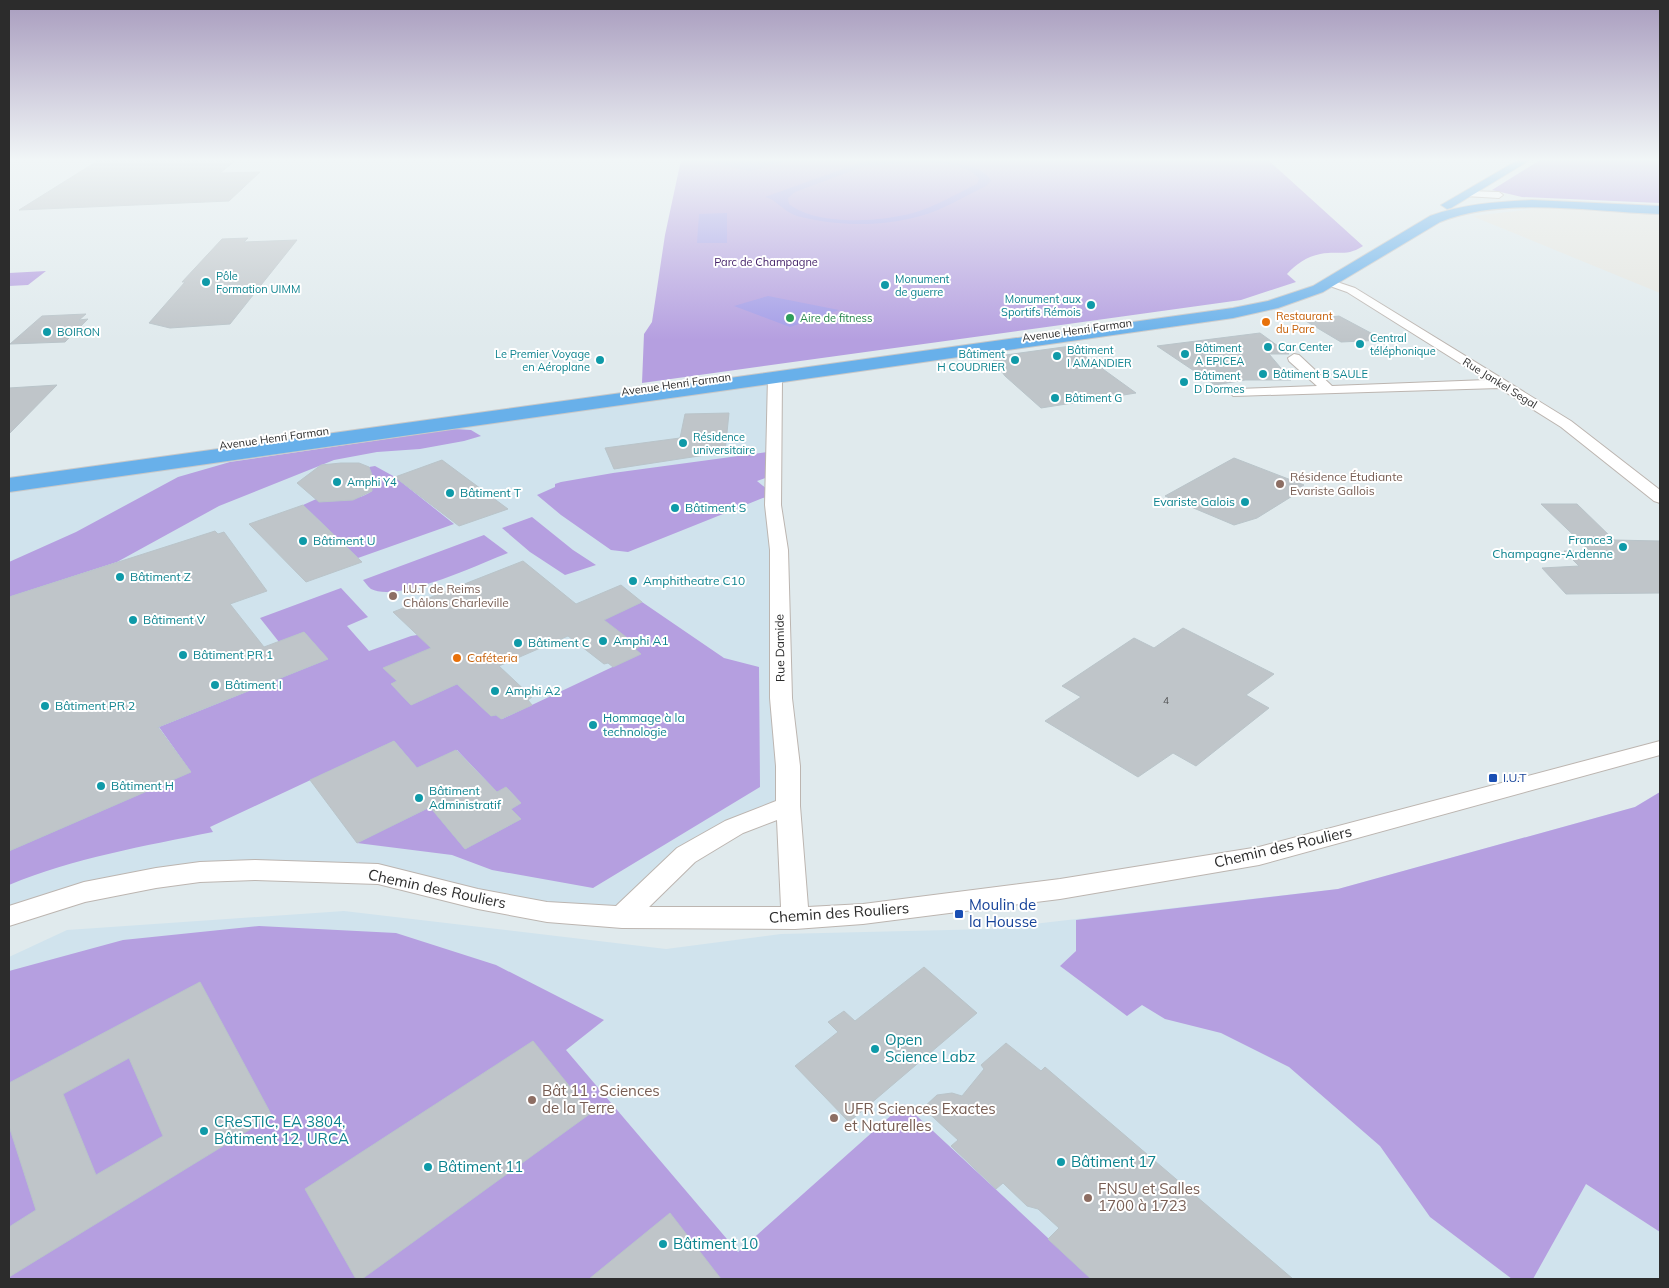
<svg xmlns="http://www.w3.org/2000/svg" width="1669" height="1288" font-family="Mulish,sans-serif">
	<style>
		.industrial { fill: #e6e6e0 }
		.education { fill: #d0e3ed }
		.green { fill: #b59fe0 }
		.pitch { fill: #a39ce7; fill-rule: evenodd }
		.building { fill: #bfc5c9; stroke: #b9c4c9; fill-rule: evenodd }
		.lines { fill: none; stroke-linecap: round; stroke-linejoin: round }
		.minor-casing { stroke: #bcb5b0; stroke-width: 2 }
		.primary-casing { stroke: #c8c8c8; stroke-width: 2 }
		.minor { fill: #fff; fill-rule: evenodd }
		.primary { fill: #68b0ea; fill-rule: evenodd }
		.culture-dot { fill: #0f9aa8; stroke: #fff; stroke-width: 2 }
		.leisure-dot { fill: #2e9e5b; stroke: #fff; stroke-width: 2 }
		.food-dot { fill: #e8710a; stroke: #fff; stroke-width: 2 }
		.education-dot { fill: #8d6e63; stroke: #fff; stroke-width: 2 }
		.transit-dot { fill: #1a4fb4; stroke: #fff; stroke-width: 2 }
		.labels { text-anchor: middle; stroke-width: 4; stroke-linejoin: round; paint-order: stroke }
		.number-label { font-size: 10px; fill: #515253 }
		.far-park-label { font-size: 11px; fill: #411f67; stroke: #fff }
		.far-culture-label { font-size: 11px; fill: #0d838f; stroke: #fff; text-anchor: start }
		.far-food-label { font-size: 11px; fill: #c56008; stroke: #fff; text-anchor: start }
		.far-leisure-label { font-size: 11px; fill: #27864d; stroke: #fff; text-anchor: start }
		.far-street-label { font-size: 11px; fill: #2c2c2c; stroke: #fff }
		.education-label { font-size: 12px; fill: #785e54; stroke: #fff; text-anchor: start }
		.culture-label { font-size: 12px; fill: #0d838f; stroke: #fff; text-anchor: start }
		.street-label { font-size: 12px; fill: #2c2c2c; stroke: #fff }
		.food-label { font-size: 12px; fill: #c56008; stroke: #fff; text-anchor: start }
		.transit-label { font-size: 12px; fill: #164399; stroke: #fff; text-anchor: start }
		.near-street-label { font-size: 15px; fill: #2c2c2c; stroke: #fff }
		.near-transit-label { font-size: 15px; fill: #164399; stroke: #fff; text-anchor: start }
		.near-culture-label { font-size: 15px; fill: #0d838f; stroke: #fff; text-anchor: start }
		.near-education-label { font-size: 15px; fill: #785e54; stroke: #fff; text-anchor: start }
	</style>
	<rect width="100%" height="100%" fill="#e0eaed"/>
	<path class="industrial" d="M1543,208L1660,214V293L1472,216Z"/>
	<g class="education">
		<path d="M775,377L788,806L734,827L622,917L378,874L255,870L22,911L9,916V485Z"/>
		<path d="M1660,792V1279H9V957L67,930L344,911L666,949L781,934L991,929L1338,889L1635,807Z"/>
	</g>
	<g class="green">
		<path d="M681,160H1268L1363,246C1349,255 1344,252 1328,253C1311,254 1298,262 1287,274L1296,282L1241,300L642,383L644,334L652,322L665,235Z"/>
		<path d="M1540,160H1660V203L1522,197L1492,190Z"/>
		<path d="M46,271L28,285L9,286V273Z"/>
		<path d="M454,429L471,430L481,436L464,441L420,449L377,452L334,460L219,506L117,562L9,597V562L76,532L178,477L230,462Z"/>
		<path d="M775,451L773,475L757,481L773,494L628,552L611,550L561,515L537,495L555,487V484L561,482L613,473Z"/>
		<path d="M375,466L395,477L454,524L358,558L303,505L323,496C342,501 355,502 372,491V475L369,467Z"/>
		<path d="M532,517L573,550L596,565L565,575L530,552L502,528Z"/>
		<path d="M484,535L508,553C479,564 398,603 371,589C368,587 365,582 363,580Z"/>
		<path d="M341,588L368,617L347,626L369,651L411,636L423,634L450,658L384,668L397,681L391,684L411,705L457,684L491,716L496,715L502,719L640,654L635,649L638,647L603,620L642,602L724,658L759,667L760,787L593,888L492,870L452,855L357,843L430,807L465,849L521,819L511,809L521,803L507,788L497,792L457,750L417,768L394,741L210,827L213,832C144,846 74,858 9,885V851L191,772L159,727L328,659L304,632L279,642L260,618Z"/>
		<path d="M1660,792V1232L1586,1184L1533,1279H1512L1430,1217L1380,1146L1289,1067L1221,1033L1165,1019L1142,1005L1127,1016L1060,966L1076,951V920L1338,889L1635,807Z"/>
		<path d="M259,926L396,933L496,965L604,1020L566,1050L738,1252L904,1104L1092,1279H9V971L123,940Z"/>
	</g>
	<g class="pitch">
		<path d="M698,160H790L750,171Z"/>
		<path d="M868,160C889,160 980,154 991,181L986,186C965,196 943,210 920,216C882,227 838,226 801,217C783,213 777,199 765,197ZM915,162C934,163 967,162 979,179L977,184C956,194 935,207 913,213C880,222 816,226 789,204L788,198L795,192L862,167Z"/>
		<path d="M727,213V243H697L699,214Z"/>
		<path d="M768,296L839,310L790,327L734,306Z"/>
	</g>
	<g class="building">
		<path d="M99,160H236L220,173L260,172L229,201L19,210Z"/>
		<path d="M248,238L244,242L297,240L230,324L170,328L149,323L185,282H182L222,239Z"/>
		<path d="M86,314L79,320L88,319L65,342L10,344L42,316Z"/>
		<path d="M1339,316L1384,340L1341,342L1304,320Z"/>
		<path d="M1260,333L1289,354H1269L1291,380H1245L1215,385L1157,346Z"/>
		<path d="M1071,346L1136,393L1041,408L1005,376L991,357Z"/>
		<path d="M57,385L9,434V388Z"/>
		<path d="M729,413L725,452L614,469L605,448L680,438L685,414Z"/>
		<path d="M1234,458L1304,485L1289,493L1294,495L1257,518L1234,525L1165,496Z"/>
		<path d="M442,460L508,509L459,526L395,477Z"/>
		<path d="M341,463H359L369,467L372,475V491L353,500L319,502L297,483L321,465Z"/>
		<path d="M1541,504H1577L1614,540L1660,541V593L1566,594L1542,568L1579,566L1564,551H1590Z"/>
		<path d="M303,505L362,562L306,582L249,524Z"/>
		<path d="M215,531L218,534L224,532L267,591L230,604L264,647L304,632L328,659L158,727L191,772L9,851V597Z"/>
		<path d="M523,561L576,604L621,585L642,602L604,620L639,647L635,649L641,654L613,667L608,663L604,664L568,636L499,666L532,697L528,700L532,705L501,719L496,715L491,716L457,684L411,705L391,684L397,681L383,668L431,648L393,612Z"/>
		<path d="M1183,628L1274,674L1246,695L1269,708L1196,766L1173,753L1138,777L1045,721L1081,697L1062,686L1134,638L1154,648Z"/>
		<path d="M394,741L417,768L456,750L497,792L506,787L521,803L511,809L521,819L465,849L430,807L357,843L310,780Z"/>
		<path d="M924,967L977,1013L849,1122L795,1066L838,1032L828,1022L844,1011L855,1021Z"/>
		<path d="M200,982L272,1116L9,1277V1227L36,1210L9,1126V1083ZM129,1058L163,1136L96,1175L63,1094Z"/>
		<path d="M533,1041L591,1113L362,1279H356L305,1189Z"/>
		<path d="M1006,1043L1041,1071L1045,1067L1293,1279H1091L1048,1239L1059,1228L1038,1209L1027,1206L1003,1183L996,1189L951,1146L958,1140L923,1108L937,1095L952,1093L962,1096L984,1069L981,1065Z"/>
		<path d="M670,1213L721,1279H589Z"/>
	</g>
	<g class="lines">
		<g class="minor-casing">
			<g id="minor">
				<path d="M1468,191L1499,192L1503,195L1499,198L1465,196L1464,194Z"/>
				<path d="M1331,280L1355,288L1571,421L1660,490V503L1654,501L1561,427L1499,388L1233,396L1231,393L1233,390L1238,389L1317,386L1289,361L1288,358L1294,354L1299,355L1332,386L1487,380L1347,292L1327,285L1325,283Z"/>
				<path d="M775,373L782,377L781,505L788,550L792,698L800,766V806L808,907L863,904L1060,879L1259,847L1660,741V755L1259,865L1060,899L863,924L795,929L622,928L547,922L478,909L378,884L255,880L200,882L156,888L85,902L9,926V906L84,882L156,868L200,862L255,860L378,864L478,889L547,902L616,906L677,848L725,821L776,801V766L770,698V550L765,505L768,377ZM777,820L781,907H649L695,862L743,833Z"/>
			</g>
		</g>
		<g class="primary-casing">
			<g id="primary">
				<path d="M1518,160H1530L1451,208L1447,209L1441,205Z"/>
				<path d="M1532,200L1660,206V214C1591,212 1505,196 1440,222L1323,292L1278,308L1233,318L9,492V478L1233,308L1268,301L1313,286L1430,216C1463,204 1497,202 1532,200Z"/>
			</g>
		</g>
		<use href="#minor" class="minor"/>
		<use href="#primary" class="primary"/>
	</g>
	<linearGradient id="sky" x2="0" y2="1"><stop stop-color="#a89cbe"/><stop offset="0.47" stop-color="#f1f6f7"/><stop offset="1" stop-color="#f1f6f7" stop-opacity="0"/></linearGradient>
	<rect width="1669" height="340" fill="url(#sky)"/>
	<g class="culture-dot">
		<circle cx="206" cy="282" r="5"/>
		<circle cx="885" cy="285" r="5"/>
		<circle cx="1091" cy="305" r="5"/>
		<circle cx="47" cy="332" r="5"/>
		<circle cx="1360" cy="344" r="5"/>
		<circle cx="1268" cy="347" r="5"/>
		<circle cx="1185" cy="354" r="5"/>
		<circle cx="1057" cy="356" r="5"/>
		<circle cx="600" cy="360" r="5"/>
		<circle cx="1015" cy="360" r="5"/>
		<circle cx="1263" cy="374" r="5"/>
		<circle cx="1184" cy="382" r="5"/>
		<circle cx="1055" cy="398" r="5"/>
		<circle cx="683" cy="443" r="5"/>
		<circle cx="337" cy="482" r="5"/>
		<circle cx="450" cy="493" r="5"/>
		<circle cx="1245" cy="502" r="5"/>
		<circle cx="675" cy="508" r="5"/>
		<circle cx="303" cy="541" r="5"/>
		<circle cx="1623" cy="547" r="5"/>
		<circle cx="120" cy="577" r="5"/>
		<circle cx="633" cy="581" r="5"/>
		<circle cx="133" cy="620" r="5"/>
		<circle cx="603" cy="641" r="5"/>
		<circle cx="518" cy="643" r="5"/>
		<circle cx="183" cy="655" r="5"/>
		<circle cx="215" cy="685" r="5"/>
		<circle cx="495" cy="691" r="5"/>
		<circle cx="45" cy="706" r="5"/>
		<circle cx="593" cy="725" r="5"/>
		<circle cx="101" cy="786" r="5"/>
		<circle cx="419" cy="798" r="5"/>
		<circle cx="875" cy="1049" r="5"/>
		<circle cx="204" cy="1131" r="5"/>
		<circle cx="1061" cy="1162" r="5"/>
		<circle cx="428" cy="1167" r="5"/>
		<circle cx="663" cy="1244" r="5"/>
	</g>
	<circle class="leisure-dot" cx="790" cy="318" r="5"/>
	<g class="food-dot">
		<circle cx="1266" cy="322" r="5"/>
		<circle cx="457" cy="658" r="5"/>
	</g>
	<g class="education-dot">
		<circle cx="1280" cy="484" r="5"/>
		<circle cx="393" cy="596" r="5"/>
		<circle cx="532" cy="1100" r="5"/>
		<circle cx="834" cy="1118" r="5"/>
		<circle cx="1088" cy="1198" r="5"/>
	</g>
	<g class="transit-dot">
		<rect x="1488" y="773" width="10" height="10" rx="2.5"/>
		<rect x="954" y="909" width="10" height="10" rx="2.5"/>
	</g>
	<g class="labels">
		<g class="number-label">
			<text x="1166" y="704">4</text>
		</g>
		<g class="far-park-label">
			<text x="766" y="266">Parc de Champagne</text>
		</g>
		<g class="far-culture-label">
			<text x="216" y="280">Pôle<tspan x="216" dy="13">Formation UIMM</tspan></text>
			<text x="895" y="283">Monument<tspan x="895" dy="13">de guerre</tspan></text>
			<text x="1081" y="303" text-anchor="end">Monument aux<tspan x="1081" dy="13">Sportifs Rémois</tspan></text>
			<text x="57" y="336">BOIRON</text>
			<text x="1370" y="342">Central<tspan x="1370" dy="13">téléphonique</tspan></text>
			<text x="1278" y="351">Car Center</text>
			<text x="1195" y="352">Bâtiment<tspan x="1195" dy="13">A EPICEA</tspan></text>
			<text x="1067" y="354">Bâtiment<tspan x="1067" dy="13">I AMANDIER</tspan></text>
			<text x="590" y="358" text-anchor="end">Le Premier Voyage<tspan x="590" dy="13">en Aéroplane</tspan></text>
			<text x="1005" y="358" text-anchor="end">Bâtiment<tspan x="1005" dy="13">H COUDRIER</tspan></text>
			<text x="1273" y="378">Bâtiment B SAULE</text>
			<text x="1194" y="380">Bâtiment<tspan x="1194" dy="13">D Dormes</tspan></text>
			<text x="1065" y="402">Bâtiment G</text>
			<text x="693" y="441">Résidence<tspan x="693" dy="13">universitaire</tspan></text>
			<text x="347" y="486">Amphi Y4</text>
		</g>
		<g class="far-food-label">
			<text x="1276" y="320">Restaurant<tspan x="1276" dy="13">du Parc</tspan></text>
		</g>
		<g class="far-leisure-label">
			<text x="800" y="322">Aire de fitness</text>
		</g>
		<g class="far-street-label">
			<text transform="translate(1077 330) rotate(-8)" y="4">Avenue Henri Farman</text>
			<text transform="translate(1500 383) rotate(32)" y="4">Rue Jankel Segal</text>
			<text transform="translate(676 384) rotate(-8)" y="4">Avenue Henri Farman</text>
			<text transform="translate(274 438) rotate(-8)" y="4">Avenue Henri Farman</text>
		</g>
		<g class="education-label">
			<text x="1290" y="481">Résidence Étudiante<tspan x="1290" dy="14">Evariste Gallois</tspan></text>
			<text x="403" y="593">I.U.T de Reims<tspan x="403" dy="14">Châlons Charleville</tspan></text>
		</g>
		<g class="culture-label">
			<text x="460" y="497">Bâtiment T</text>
			<text x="1235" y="506" text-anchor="end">Evariste Galois</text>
			<text x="685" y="512">Bâtiment S</text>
			<text x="1613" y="544" text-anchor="end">France3<tspan x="1613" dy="14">Champagne-Ardenne</tspan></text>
			<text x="313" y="545">Bâtiment U</text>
			<text x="130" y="581">Bâtiment Z</text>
			<text x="643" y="585">Amphitheatre C10</text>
			<text x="143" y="624">Bâtiment V</text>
			<text x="613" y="645">Amphi A1</text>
			<text x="528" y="647">Bâtiment C</text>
			<text x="193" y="659">Bâtiment PR 1</text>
			<text x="225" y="689">Bâtiment I</text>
			<text x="505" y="695">Amphi A2</text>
			<text x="55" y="710">Bâtiment PR 2</text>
			<text x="603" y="722">Hommage à la<tspan x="603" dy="14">technologie</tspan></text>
			<text x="111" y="790">Bâtiment H</text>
			<text x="429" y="795">Bâtiment<tspan x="429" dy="14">Administratif</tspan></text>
		</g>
		<g class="street-label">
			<text transform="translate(780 648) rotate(-91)" y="4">Rue Damide</text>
		</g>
		<g class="food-label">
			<text x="467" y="662">Caféteria</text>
		</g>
		<g class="transit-label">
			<text x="1503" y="782">I.U.T</text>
		</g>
		<g class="near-street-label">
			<text transform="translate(1283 847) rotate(-13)" y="5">Chemin des Rouliers</text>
			<text transform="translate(437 889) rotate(12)" y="5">Chemin des Rouliers</text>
			<text transform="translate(839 913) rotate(-4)" y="5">Chemin des Rouliers</text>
		</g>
		<g class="near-transit-label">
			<text x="969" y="910">Moulin de<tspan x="969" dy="17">la Housse</tspan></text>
		</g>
		<g class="near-culture-label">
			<text x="885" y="1045">Open<tspan x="885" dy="17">Science Labz</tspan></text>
			<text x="214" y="1127">CReSTIC, EA 3804,<tspan x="214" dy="17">Bâtiment 12, URCA</tspan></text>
			<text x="1071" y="1167">Bâtiment 17</text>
			<text x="438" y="1172">Bâtiment 11</text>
			<text x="673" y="1249">Bâtiment 10</text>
		</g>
		<g class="near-education-label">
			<text x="542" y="1096">Bât 11 : Sciences<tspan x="542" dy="17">de la Terre</tspan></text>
			<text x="844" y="1114">UFR Sciences Exactes<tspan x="844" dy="17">et Naturelles</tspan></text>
			<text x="1098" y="1194">FNSU et Salles<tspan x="1098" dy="17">1700 à 1723</tspan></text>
		</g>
	</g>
	<rect width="1669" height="1288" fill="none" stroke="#2c2c2c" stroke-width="20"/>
</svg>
